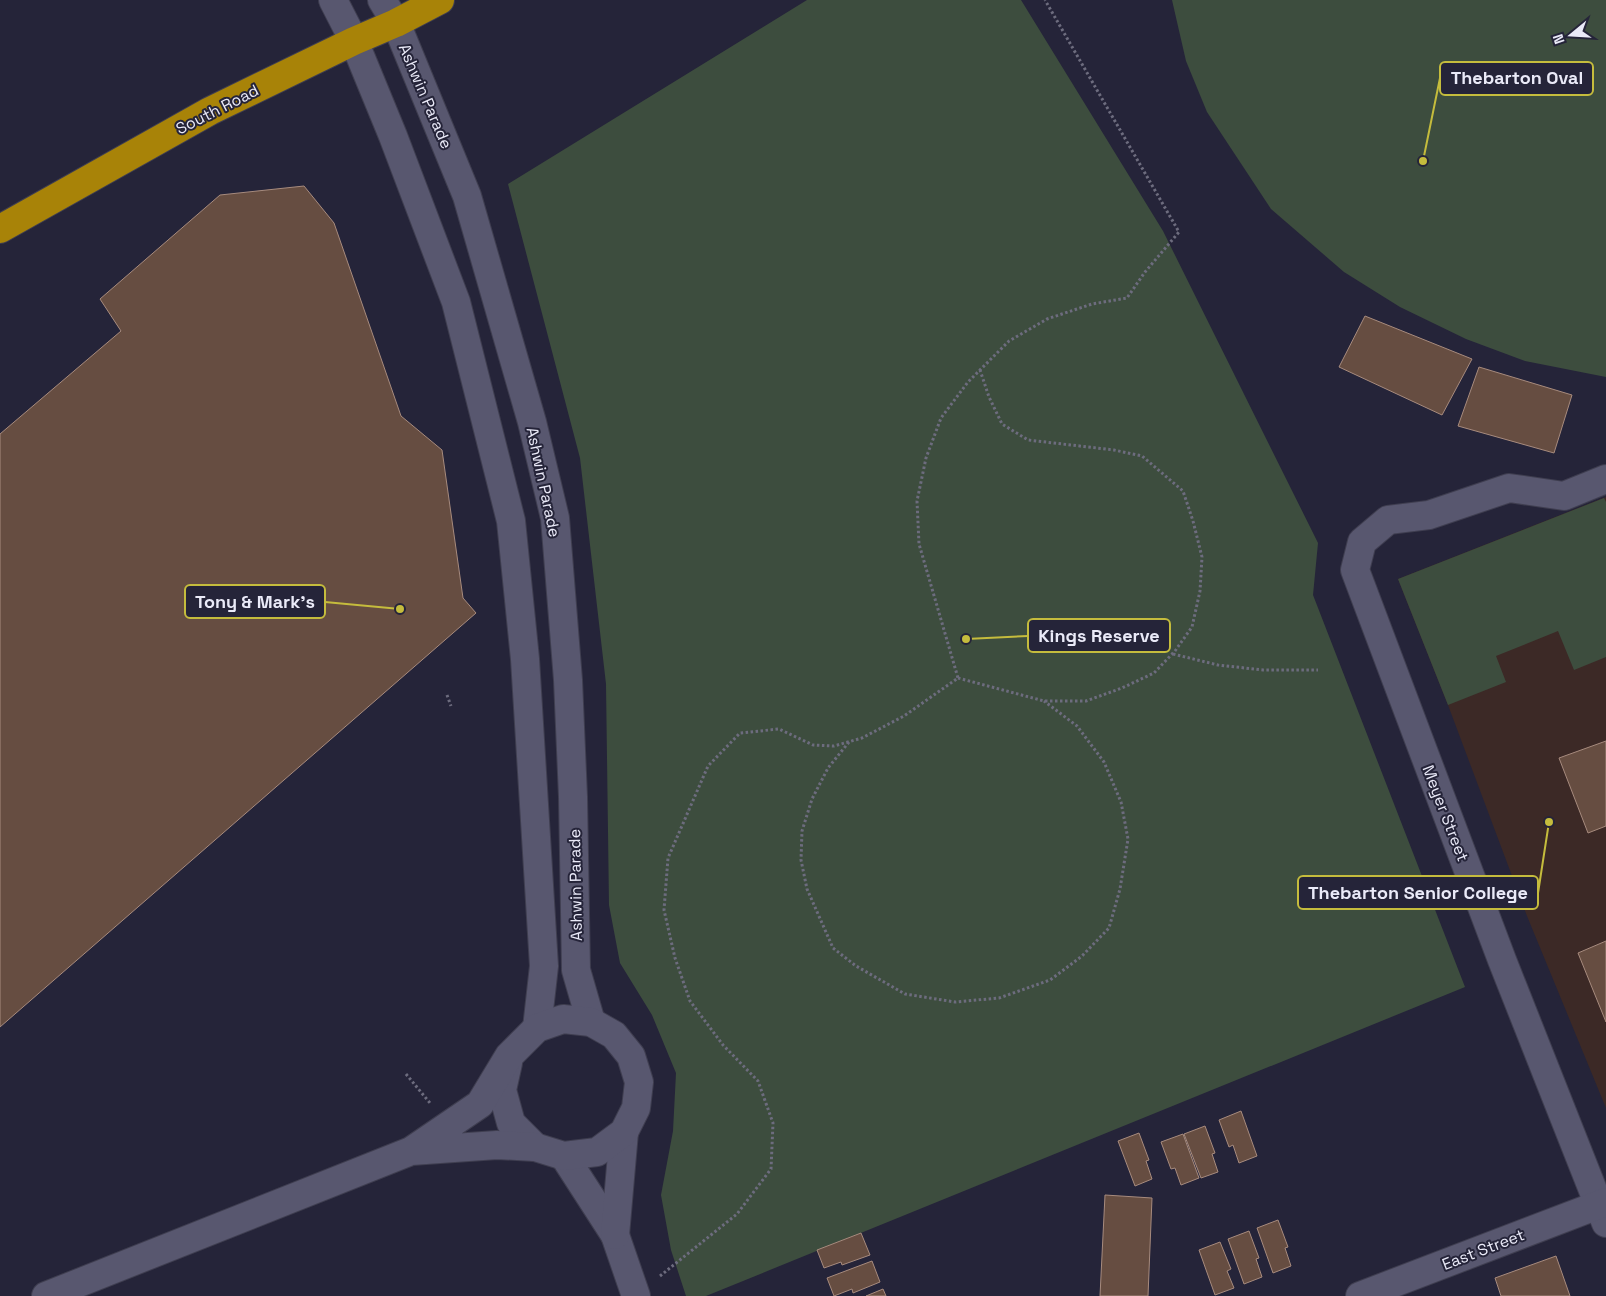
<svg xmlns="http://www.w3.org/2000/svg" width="1606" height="1296" font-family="'Space Grotesk',sans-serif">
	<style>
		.education { fill: #3c2926 }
		.green { fill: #3d4d3e }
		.building { fill: #664d41; stroke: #a78b7e }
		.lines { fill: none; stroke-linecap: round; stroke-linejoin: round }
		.minor-casing { stroke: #3f3e50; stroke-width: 30 }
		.highway-casing { stroke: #3f3e50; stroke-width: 30 }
		.path { stroke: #6d6c7e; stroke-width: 3; stroke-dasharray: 2.5 2.5; stroke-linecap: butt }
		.minor { stroke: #58576f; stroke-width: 28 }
		.highway { stroke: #a88308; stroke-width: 28 }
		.labels { text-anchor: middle; stroke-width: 4; stroke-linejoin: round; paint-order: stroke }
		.street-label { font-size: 16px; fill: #eaeaf8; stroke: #252439 }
		.leader { fill: none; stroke: #c5bc3d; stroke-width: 2 }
		.callout-dot { fill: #c5bc3d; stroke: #252439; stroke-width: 2 }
		.callout { fill: #252439; stroke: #c5bc3d; stroke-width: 2 }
		.callout-label { font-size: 18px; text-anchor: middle; font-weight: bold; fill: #eaeaf8 }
	</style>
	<rect width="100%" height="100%" fill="#252439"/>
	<path class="education" d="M1606,497V1108L1527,916L1448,705L1398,579Z"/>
	<g class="green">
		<path d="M807,0H1021L1163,231L1318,543L1313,595L1465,987L706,1296H686L671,1250L661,1195L673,1131L676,1073L652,1015L620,963L609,905L606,684L580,458L508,184Z"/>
		<path d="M1172,0H1606V377L1525,361L1466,339L1400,307L1344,272L1271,209L1207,112L1186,61Z"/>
		<path d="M1604,498L1606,502V657L1574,670L1558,631L1496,656L1506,682L1448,705L1398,579Z"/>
	</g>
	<g class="building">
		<path d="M304,186L334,223L401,416L442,450L463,598L476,613L0,1027V434L121,331L100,299L220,195Z"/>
		<path d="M1365,316L1472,359L1442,415L1339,367Z"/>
		<path d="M1479,367L1572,395L1554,453L1458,426Z"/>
		<path d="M1606,741V826L1588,833L1559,758Z"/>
		<path d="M1606,941V1022L1578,953Z"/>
		<path d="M1241,1111L1257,1156L1239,1163L1233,1145L1229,1147L1219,1120Z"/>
		<path d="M1205,1126L1215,1153L1212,1154L1218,1172L1201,1178L1184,1134Z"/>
		<path d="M1139,1133L1149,1160L1146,1161L1152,1179L1135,1186L1118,1141Z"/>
		<path d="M1183,1134L1199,1178L1181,1185L1175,1168L1171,1169L1161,1142Z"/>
		<path d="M1105,1195L1152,1198L1148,1296H1100Z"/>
		<path d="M1278,1220L1288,1247L1285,1248L1291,1266L1273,1273L1257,1228Z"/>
		<path d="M1249,1231L1259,1258L1256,1259L1262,1277L1244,1284L1228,1239Z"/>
		<path d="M861,1233L870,1255L842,1265L841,1262L824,1268L817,1250Z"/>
		<path d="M1220,1242L1231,1269L1227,1271L1234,1288L1215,1295L1199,1250Z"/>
		<path d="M1556,1256L1570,1296H1501L1495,1278Z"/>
		<path d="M872,1261L880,1282L853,1293L852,1289L834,1296L827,1278Z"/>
		<path d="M883,1289L886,1296H866Z"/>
	</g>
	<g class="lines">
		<g class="minor-casing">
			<g id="minor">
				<path d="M333,0L354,41L393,136L456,302L511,521L525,659L544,966L537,1028"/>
				<path d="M382,0L396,23L467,196L532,422L555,518L568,680L573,797L576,970L591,1022"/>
				<path d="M1606,479L1564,496L1509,488L1429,515L1388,520L1362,542L1355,570L1502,960L1606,1223"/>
				<path d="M508,1063L502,1090L511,1123L535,1147"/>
				<path d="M564,1156L615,1235L636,1296"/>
				<path d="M615,1235L624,1132"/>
				<path d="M46,1296L411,1151L480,1104L509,1056L537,1028L563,1019L591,1022L614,1035L631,1056L639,1082L636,1108L624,1132L597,1152L564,1156L535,1147L497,1145L411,1151"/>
				<path d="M1360,1296L1606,1202"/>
			</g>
		</g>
		<g class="highway-casing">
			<path id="highway" d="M0,229L210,111L354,41L396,23L440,0"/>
		</g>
		<g class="path">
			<path d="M1173,654L1218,665L1263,670H1318"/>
			<path d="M958,678L1044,701H1086L1122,688L1154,673L1175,651L1192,627L1200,591L1202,557L1193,521L1183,491L1142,456L1114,450L1028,440L1002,424L989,397L980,370"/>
			<path d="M447,695L451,706"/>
			<path d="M849,742L828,768L812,799L802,831L801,860L807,889L833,948L856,966L905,994L955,1002L999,998L1050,980L1082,956L1109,928L1120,889L1128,839L1121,802L1104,762L1077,726L1044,701"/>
			<path d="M406,1074L430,1103"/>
			<path d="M660,1276L737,1214L771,1169L773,1123L758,1081L723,1045L690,1001L675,958L664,910L668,858L708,766L740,733L779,729L813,745L834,746L862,738L904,716L958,678L919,544L917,501L926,458L941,418L968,382L1009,341L1047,319L1092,304L1127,298L1145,272L1179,232L1045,0"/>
		</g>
		<use href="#minor" class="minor"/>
		<use href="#highway" class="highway"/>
	</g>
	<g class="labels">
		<g class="street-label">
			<text transform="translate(426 96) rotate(67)" y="6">Ashwin Parade</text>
			<text transform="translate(217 109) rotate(-27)" y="6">South Road</text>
			<text transform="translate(544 482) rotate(78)" y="6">Ashwin Parade</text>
			<text transform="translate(1446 813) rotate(69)" y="6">Meyer Street</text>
			<text transform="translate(575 885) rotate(-91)" y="6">Ashwin Parade</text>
			<text transform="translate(1483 1249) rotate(-21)" y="6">East Street</text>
		</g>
	</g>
	<path class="leader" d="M1423 161L1440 78M400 609L325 602M966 639L1028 636M1549 822L1538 893"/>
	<g class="callout-dot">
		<circle cx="1423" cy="161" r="5"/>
		<circle cx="400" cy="609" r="5"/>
		<circle cx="966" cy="639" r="5"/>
		<circle cx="1549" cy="822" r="5"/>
	</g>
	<g class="callout">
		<rect x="1440" y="62" width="153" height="33" rx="5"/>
		<rect x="185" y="585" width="140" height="33" rx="5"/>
		<rect x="1028" y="619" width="142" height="33" rx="5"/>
		<rect x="1298" y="876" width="240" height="33" rx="5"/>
	</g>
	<g class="callout-label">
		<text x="1517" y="84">Thebarton Oval</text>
		<text x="255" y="608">Tony &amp; Mark's</text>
		<text x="1099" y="642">Kings Reserve</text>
		<text x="1418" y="899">Thebarton Senior College</text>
	</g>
	<g transform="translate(1571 35) rotate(252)" stroke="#252439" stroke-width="4" paint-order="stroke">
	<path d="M0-4L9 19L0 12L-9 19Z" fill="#eaeaf8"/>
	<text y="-8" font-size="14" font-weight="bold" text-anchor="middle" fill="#eaeaf8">N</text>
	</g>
</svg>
